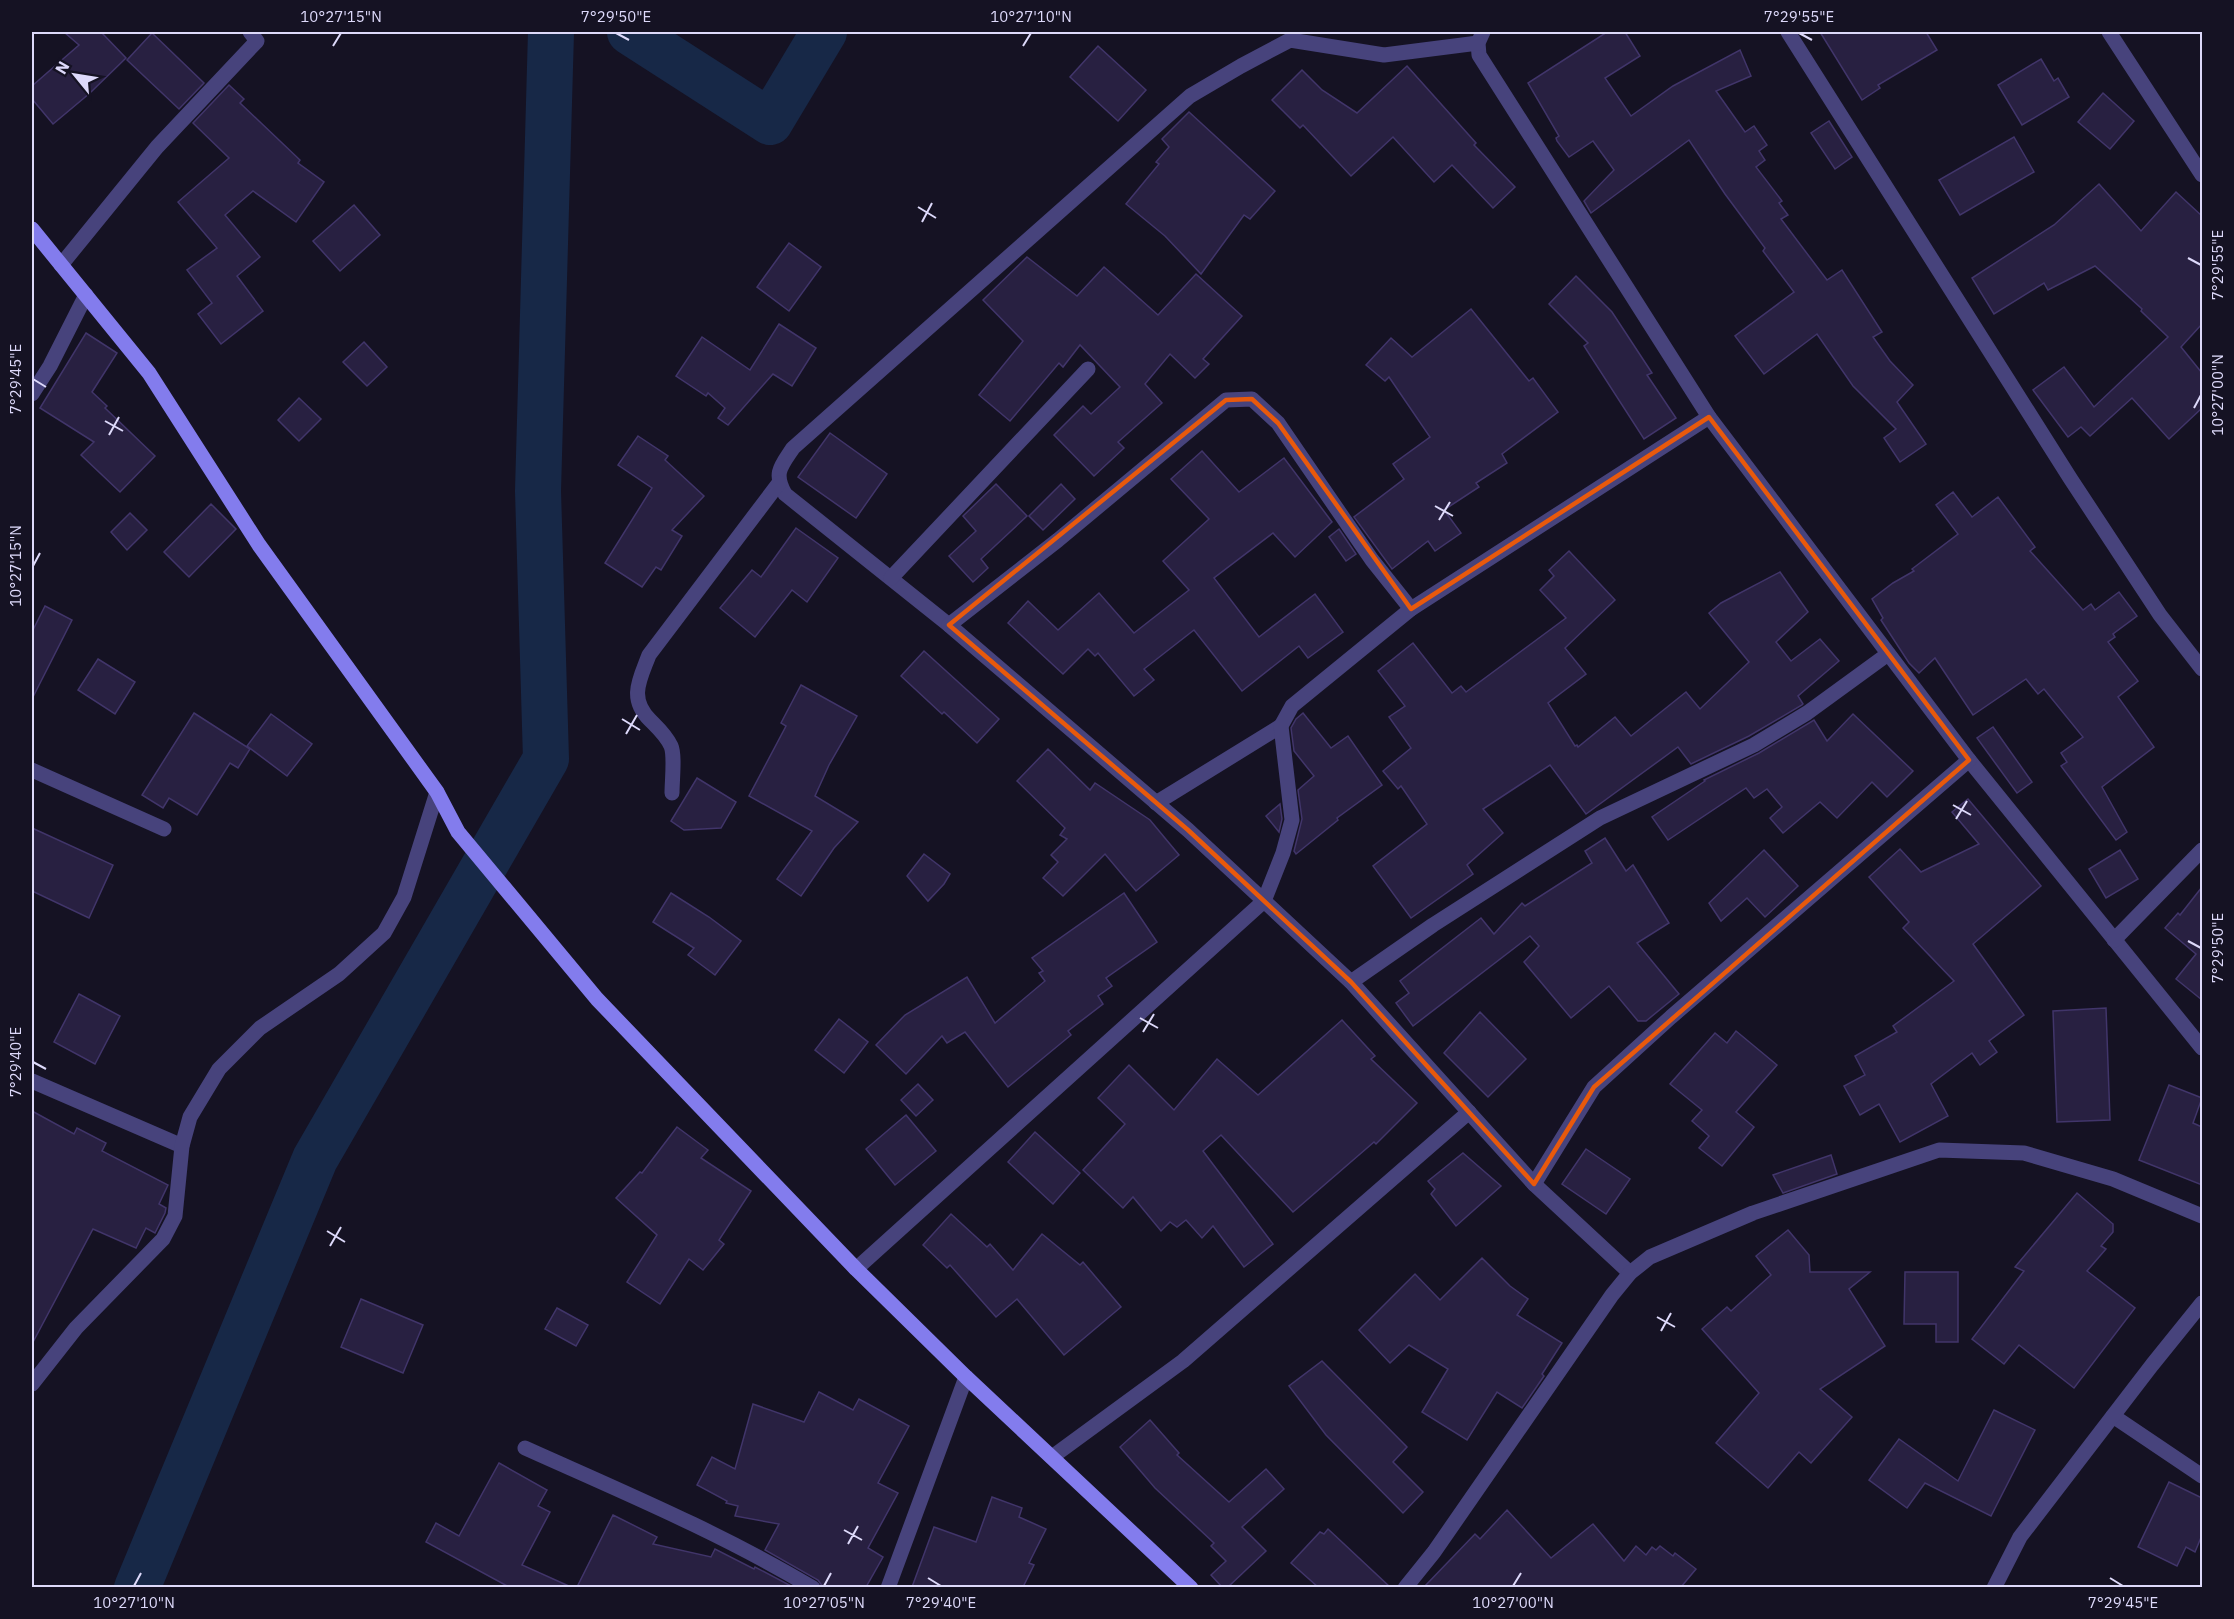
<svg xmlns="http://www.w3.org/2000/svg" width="2234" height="1619" font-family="'IBM Plex Sans',sans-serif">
<rect width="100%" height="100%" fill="#151223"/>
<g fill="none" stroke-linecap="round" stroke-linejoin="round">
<!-- river -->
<g stroke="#172847" stroke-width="46">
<polyline points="630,32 770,122 824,32"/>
<polyline points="137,1588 315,1159 546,759 538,491 551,32"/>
</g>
</g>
<!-- building -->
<g fill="#282041" stroke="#41356a" stroke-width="1.5">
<polygon points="64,32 101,32 126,58 90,93 53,124 32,99 32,86 79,45"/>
<polygon points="1607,32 1625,32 1640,56 1605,78 1631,116 1673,86 1740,50 1751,76 1716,91 1745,132 1754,126 1767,145 1759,151 1765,160 1756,167 1782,201 1779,203 1788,215 1781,219 1827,280 1842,270 1882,332 1873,337 1890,361 1913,385 1897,402 1926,444 1900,462 1884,438 1896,429 1853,386 1817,334 1764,374 1735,336 1794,292 1763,251 1765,248 1725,194 1689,140 1591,213 1584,201 1614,170 1593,141 1569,157 1557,141 1556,138 1559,136 1528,83"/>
<polygon points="1820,32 1926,32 1937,50 1878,85 1880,88 1862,100"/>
<polygon points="152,33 204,83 179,109 127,60"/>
<polygon points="1098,46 1146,90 1118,121 1070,77"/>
<polygon points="2041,59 2054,81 2058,78 2069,97 2022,125 1998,85"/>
<polygon points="1407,66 1476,143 1474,145 1515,187 1493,208 1452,165 1434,182 1393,137 1351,176 1303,125 1300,128 1272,100 1302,70 1322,90 1357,113"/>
<polygon points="229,85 244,99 240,103 300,160 298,163 324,182 296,222 253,191 225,215 260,257 237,276 263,311 221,344 198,314 212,303 187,270 217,248 178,202 229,158 193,123"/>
<polygon points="2103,93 2134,121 2110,149 2078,122"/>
<polygon points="1189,112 1275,191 1250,219 1244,215 1201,274 1165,236 1126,204 1159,164 1156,162 1169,147 1162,139"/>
<polygon points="1829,121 1852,157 1835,169 1811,133"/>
<polygon points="2014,137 2034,172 1960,215 1939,180"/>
<polygon points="2099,184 2141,231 2176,192 2202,216 2202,324 2181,347 2202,373 2202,408 2169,439 2132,398 2090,436 2081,427 2068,437 2033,390 2064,367 2094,407 2168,337 2141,311 2142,309 2095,266 2048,290 2044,283 1994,314 1972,278 2054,225"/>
<polygon points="354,205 380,235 340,271 313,241"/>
<polygon points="789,243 821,267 789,311 757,287"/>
<polygon points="1027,257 1077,296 1104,267 1158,315 1196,274 1242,316 1203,359 1209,364 1195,378 1170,354 1145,384 1162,403 1118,442 1124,448 1094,476 1054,435 1083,406 1091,414 1120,387 1080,345 1063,367 1059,363 1010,421 979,395 1023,341 983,300"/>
<polygon points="1576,276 1612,312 1652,373 1647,375 1676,418 1644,439 1584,346 1588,343 1549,304"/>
<polygon points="1471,309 1529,381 1533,378 1558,412 1502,454 1507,463 1476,483 1479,487 1444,510 1461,533 1435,551 1428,541 1392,569 1354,517 1404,479 1393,464 1430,437 1389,377 1385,381 1366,365 1391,338 1412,357"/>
<polygon points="779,324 816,348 792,386 773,374 728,425 718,418 725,408 708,393 706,396 676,376 702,337 750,370"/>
<polygon points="86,333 117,353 92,392 107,406 105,408 155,456 120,492 81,455 94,442 40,408"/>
<polygon points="364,342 387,367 367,386 343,362"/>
<polygon points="299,398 321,419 299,441 278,420"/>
<polygon points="830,433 887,474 856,518 798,477"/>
<polygon points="638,436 668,456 665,460 704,496 672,530 682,536 661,570 656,567 642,587 605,563 652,488 618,465"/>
<polygon points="1202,451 1239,492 1284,458 1332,522 1295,557 1273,533 1214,578 1259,637 1315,594 1343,632 1308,658 1299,646 1242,691 1194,630 1144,669 1154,680 1134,696 1098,653 1095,656 1088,649 1063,674 1008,623 1028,601 1058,630 1099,593 1134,633 1189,590 1163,561 1209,519 1171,479"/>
<polygon points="996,484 1027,516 981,559 988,568 973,582 949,556 976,531 963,516"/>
<polygon points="1061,484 1075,499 1043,530 1029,516"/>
<polygon points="1953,492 1972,517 1998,497 2035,547 2030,551 2083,610 2091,604 2095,610 2119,592 2137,616 2113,634 2115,637 2108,642 2138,681 2118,697 2154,747 2102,787 2127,832 2116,840 2061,766 2067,762 2061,753 2083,737 2044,689 2038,694 2026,679 1973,715 1935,658 1919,673 1909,663 1881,620 1883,618 1872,599 1893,583 1914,571 1912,569 1958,534 1936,505"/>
<polygon points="211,504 236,529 189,577 164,552"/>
<polygon points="130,513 147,530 127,550 111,532"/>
<polygon points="796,528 838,558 807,602 792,590 755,637 720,608 752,570 761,577"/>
<polygon points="1339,529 1356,554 1346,561 1329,537"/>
<polygon points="1569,551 1615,600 1565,648 1586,674 1548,703 1575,746 1577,745 1578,747 1615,717 1631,736 1686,692 1700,709 1749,662 1709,613 1721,603 1780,572 1808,612 1776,642 1791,661 1820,639 1839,661 1798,696 1803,704 1802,705 1749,736 1691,764 1678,747 1586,814 1550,765 1483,809 1503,833 1467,865 1473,874 1411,918 1373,866 1427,824 1401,786 1398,789 1383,771 1411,748 1389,717 1405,706 1378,671 1413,643 1452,693 1461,686 1466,692 1566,618 1540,590 1554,576 1549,570"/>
<polygon points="45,606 72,620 32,699 32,632"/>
<polygon points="924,651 999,719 977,743 944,712 942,714 901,676"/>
<polygon points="98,659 135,682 115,714 78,690"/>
<polygon points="801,685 857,716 829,765 815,796 858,822 834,848 801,896 777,879 812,831 749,796 786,726 781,723"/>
<polygon points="194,713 250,749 238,768 230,763 197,815 169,798 163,808 142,795"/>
<polygon points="1303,713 1331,748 1348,736 1382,785 1337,818 1338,820 1296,854 1294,851 1302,819 1298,790 1314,776 1294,751 1291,728 1296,719"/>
<polygon points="271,714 312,744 287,776 247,746"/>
<polygon points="1853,714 1913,771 1887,797 1872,782 1837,818 1820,802 1783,833 1770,818 1782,807 1767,789 1754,798 1746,788 1668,840 1652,817 1705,781 1704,780 1759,753 1814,720 1827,741"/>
<polygon points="1993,727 2032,782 2017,793 1977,738"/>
<polygon points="1048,749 1090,790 1095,783 1150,820 1179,855 1136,891 1105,854 1063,896 1043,878 1058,862 1051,855 1067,839 1060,835 1065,828 1017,781"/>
<polygon points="697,778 736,802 721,828 684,830 671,821"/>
<polygon points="1968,799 2041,886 1973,944 2024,1015 1989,1041 1997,1052 1980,1065 1972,1053 1931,1084 1948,1116 1900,1142 1879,1104 1860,1115 1844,1086 1865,1075 1855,1056 1897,1032 1893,1026 1954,981 1903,928 1909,922 1869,877 1900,849 1921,872 1979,844 1952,812"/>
<polygon points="1280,804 1282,819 1279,832 1266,816"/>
<polygon points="32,828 113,865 89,918 32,891"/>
<polygon points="1605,838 1626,871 1633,865 1669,923 1637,943 1679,994 1646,1021 1638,1021 1609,986 1571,1018 1524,962 1539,946 1530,936 1413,1026 1396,1003 1409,993 1400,981 1481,918 1494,934 1522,903 1525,906 1592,863 1585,851"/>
<polygon points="1764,850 1798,886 1765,917 1747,898 1721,921 1709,903"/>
<polygon points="2120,850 2138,879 2106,898 2089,869"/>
<polygon points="924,854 950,874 944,884 928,901 907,876"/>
<polygon points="2202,887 2202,1000 2176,979 2196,954 2165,928 2178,913 2180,915"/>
<polygon points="671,893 709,917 741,941 715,975 688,955 694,948 653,922"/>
<polygon points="1124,893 1157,942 1106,978 1112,986 1098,996 1103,1004 1068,1031 1071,1035 1008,1087 965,1032 947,1043 942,1036 906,1074 876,1045 905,1015 967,977 995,1023 1045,981 1039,973 1043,971 1032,958"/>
<polygon points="79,994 120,1016 95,1064 54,1042"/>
<polygon points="2106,1008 2110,1120 2057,1122 2053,1011"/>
<polygon points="1480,1012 1526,1059 1488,1097 1444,1053"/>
<polygon points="839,1019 868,1042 844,1073 815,1050"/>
<polygon points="1342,1020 1375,1056 1371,1059 1417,1103 1376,1144 1374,1142 1293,1212 1221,1135 1203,1151 1273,1244 1244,1267 1213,1226 1202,1238 1186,1220 1177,1227 1170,1222 1161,1231 1133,1197 1123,1208 1083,1170 1125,1124 1098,1098 1129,1065 1174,1110 1217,1059 1258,1095"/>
<polygon points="1736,1031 1777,1065 1736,1112 1754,1127 1722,1166 1699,1148 1709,1136 1692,1121 1702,1110 1670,1084 1715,1033 1727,1043"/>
<polygon points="918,1084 933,1100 916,1116 901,1100"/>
<polygon points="2169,1085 2202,1098 2193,1123 2202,1127 2202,1185 2139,1160"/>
<polygon points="32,1111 74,1134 77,1128 106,1143 102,1151 168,1185 159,1204 166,1208 165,1213 155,1233 146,1228 136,1248 93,1229 32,1344"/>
<polygon points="906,1115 936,1151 895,1185 866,1149"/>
<polygon points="677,1127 708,1150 701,1158 751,1191 719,1240 724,1244 703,1270 689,1259 660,1304 627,1282 657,1235 616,1198 640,1172 642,1173"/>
<polygon points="1035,1132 1080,1173 1053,1204 1008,1162"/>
<polygon points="1586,1149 1630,1179 1606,1214 1562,1184"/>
<polygon points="1463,1153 1501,1186 1456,1226 1431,1194 1435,1189 1428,1181"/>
<polygon points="1831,1155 1837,1174 1783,1193 1773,1175"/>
<polygon points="2077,1193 2113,1224 2113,1232 2101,1246 2106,1249 2087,1271 2135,1308 2074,1388 2019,1345 2004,1364 1972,1339 2024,1271 2015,1267"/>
<polygon points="951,1214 987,1247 990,1244 1013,1270 1042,1234 1080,1265 1083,1262 1121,1307 1064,1355 1017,1299 996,1317 950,1265 947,1268 923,1245"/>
<polygon points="1788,1230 1809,1255 1810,1272 1870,1272 1849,1289 1885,1346 1820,1389 1852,1417 1811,1463 1799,1452 1768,1488 1716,1443 1759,1393 1702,1329 1727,1307 1731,1311 1771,1275 1756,1256"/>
<polygon points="1482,1258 1510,1286 1528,1299 1517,1315 1562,1343 1542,1374 1544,1376 1522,1408 1497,1392 1467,1440 1422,1412 1448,1369 1409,1345 1390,1363 1359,1330 1415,1274 1440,1300"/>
<polygon points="1905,1272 1958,1272 1958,1342 1936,1342 1936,1324 1904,1324"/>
<polygon points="361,1299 423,1325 403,1373 341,1347"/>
<polygon points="557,1308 588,1325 576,1346 545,1329"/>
<polygon points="1322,1361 1407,1447 1393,1462 1423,1492 1403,1513 1326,1435 1289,1386"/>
<polygon points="819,1392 853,1410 859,1399 909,1426 878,1483 898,1493 868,1548 883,1557 866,1587 823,1587 818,1580 765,1550 779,1524 735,1516 738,1506 726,1503 727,1501 697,1485 712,1457 735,1469 753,1404 804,1422"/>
<polygon points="1994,1410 2035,1430 1991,1516 1925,1483 1907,1508 1869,1480 1899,1439 1958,1481"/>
<polygon points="1150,1420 1179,1453 1177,1455 1229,1502 1266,1469 1284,1489 1242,1527 1266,1551 1228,1587 1222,1587 1211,1575 1226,1561 1211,1546 1214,1543 1155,1488 1120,1447"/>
<polygon points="499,1463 547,1490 538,1506 550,1512 522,1565 571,1587 509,1587 426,1542 436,1523 459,1536"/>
<polygon points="2169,1482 2202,1498 2202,1535 2195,1552 2186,1547 2177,1566 2138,1547"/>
<polygon points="992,1497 1022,1508 1019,1517 1046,1529 1029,1563 1034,1565 1023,1587 912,1587 934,1527 976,1542"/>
<polygon points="1507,1510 1551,1558 1593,1524 1624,1561 1636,1546 1646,1555 1652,1547 1656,1550 1660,1546 1673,1556 1675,1553 1696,1569 1681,1587 1424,1587 1475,1534 1480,1539"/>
<polygon points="613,1515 657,1537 653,1544 711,1557 715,1549 754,1569 755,1567 793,1587 577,1587"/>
<polygon points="1328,1529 1390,1587 1318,1587 1291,1563 1320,1532 1324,1534"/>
</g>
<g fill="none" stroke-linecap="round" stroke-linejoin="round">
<!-- street -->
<g stroke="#47437c" stroke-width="15">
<polyline points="1483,32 1478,43 1479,55 1709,417 1969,760 2202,1048"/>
<polyline points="1788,32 2070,478 2160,615 2202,669"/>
<polyline points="2109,32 2202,175"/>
<path d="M1478 43 1384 55 1290 40 1241 66 1190 96 793 448C781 466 773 473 785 494L949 625 1188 830 1351 982 1534 1184 1630 1273"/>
<polyline points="61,265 157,147 257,41 250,32"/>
<polyline points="32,394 50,366 86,295"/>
<polyline points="891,578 1088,369"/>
<polyline points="949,625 1058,540 1226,400 1252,399 1278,423 1372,560 1411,609"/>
<polyline points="32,770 164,829"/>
<path d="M672 793C672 781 675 755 671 746 666 735 658 728 650 720 628 698 640 679 649 655L779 483"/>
<polyline points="1156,803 1281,726"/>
<polyline points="2114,940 2202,850"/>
<polyline points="1351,982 1433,925 1600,818 1754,745 1807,713 1888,654"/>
<polyline points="32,1081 182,1146"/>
<polyline points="1534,1184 1594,1087 1671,1017 1969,760"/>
<polyline points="856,1269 1264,901 1283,853 1292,820 1281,726 1292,706 1411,609 1709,417"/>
<polyline points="32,1384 76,1328 163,1239 175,1216 182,1146 190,1117 219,1069 260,1028 339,974 384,933 404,897 437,792"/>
<polyline points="2113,1416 2202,1476"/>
<path d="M525 1448C623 1492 721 1533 813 1588"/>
<polyline points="1052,1457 1183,1361 1469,1112"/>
<polyline points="888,1588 966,1377"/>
<polyline points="1405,1588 1434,1552 1612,1295 1630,1273 1650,1257 1753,1213 1939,1150 2024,1153 2113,1179 2202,1216"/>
<polyline points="1994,1588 2020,1537 2152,1365 2202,1303"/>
</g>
<!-- secondary -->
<polyline stroke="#837ced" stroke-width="15" points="32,229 149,373 259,545 437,792 458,832 597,999 856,1269 966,1377 1191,1588"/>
</g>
<!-- marked area -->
<path fill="none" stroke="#e8590c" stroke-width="4.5" stroke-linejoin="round" d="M1252 399 1278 423 1411 609 1709 417 1969 760 1594 1087 1534 1184 1351 982 1188 830 949 625 1226 400Z"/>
<!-- ticks -->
<path fill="none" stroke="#ddd9fa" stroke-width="2" d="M616 33 629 40M1799 33 1812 40M333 46 341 33M1023 46 1031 33M918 207 936 218M922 222 932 203M2188 258 2201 265M33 379 46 387M2194 408 2201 395M105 421 123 431M109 435 119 417M1435 506 1453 516M1439 520 1450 502M33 566 40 553M622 719 640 730M626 734 637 715M1953 805 1971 815M1956 819 1967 801M2188 941 2201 948M1140 1018 1158 1028M1143 1032 1154 1014M33 1062 46 1069M327 1231 345 1242M330 1246 341 1227M1657 1317 1675 1327M1661 1331 1671 1313M844 1530 862 1540M848 1544 858 1526M928 1578 941 1586M2110 1578 2123 1586M134 1586 141 1573M824 1586 831 1573M1513 1586 1521 1573"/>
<!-- border -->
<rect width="2234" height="1619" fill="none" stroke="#151223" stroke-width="66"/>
<!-- north arrow -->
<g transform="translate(75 75) rotate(300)" stroke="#151223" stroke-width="4.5" paint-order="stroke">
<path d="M0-4.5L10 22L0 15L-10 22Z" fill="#ddd9fa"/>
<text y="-9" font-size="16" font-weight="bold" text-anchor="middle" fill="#ddd9fa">N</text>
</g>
<rect x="33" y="33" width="2168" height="1553" fill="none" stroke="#ddd9fa" stroke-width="2"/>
<g font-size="15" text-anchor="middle" fill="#ddd9fa">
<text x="341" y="22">10°27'15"N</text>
<text x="616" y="22">7°29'50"E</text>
<text x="1031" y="22">10°27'10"N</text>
<text x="1799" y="22">7°29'55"E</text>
<text transform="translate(2218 265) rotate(-90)" y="5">7°29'55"E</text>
<text transform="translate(16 379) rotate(-90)" y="5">7°29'45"E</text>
<text transform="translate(2218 395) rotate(-90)" y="5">10°27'00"N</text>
<text transform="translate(16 566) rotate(-90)" y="5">10°27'15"N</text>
<text transform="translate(2218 948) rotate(-90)" y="5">7°29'50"E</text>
<text transform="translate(16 1062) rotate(-90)" y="5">7°29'40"E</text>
<text x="134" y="1608">10°27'10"N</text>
<text x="824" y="1608">10°27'05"N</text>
<text x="941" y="1608">7°29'40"E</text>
<text x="1513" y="1608">10°27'00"N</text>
<text x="2123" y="1608">7°29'45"E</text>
</g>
</svg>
